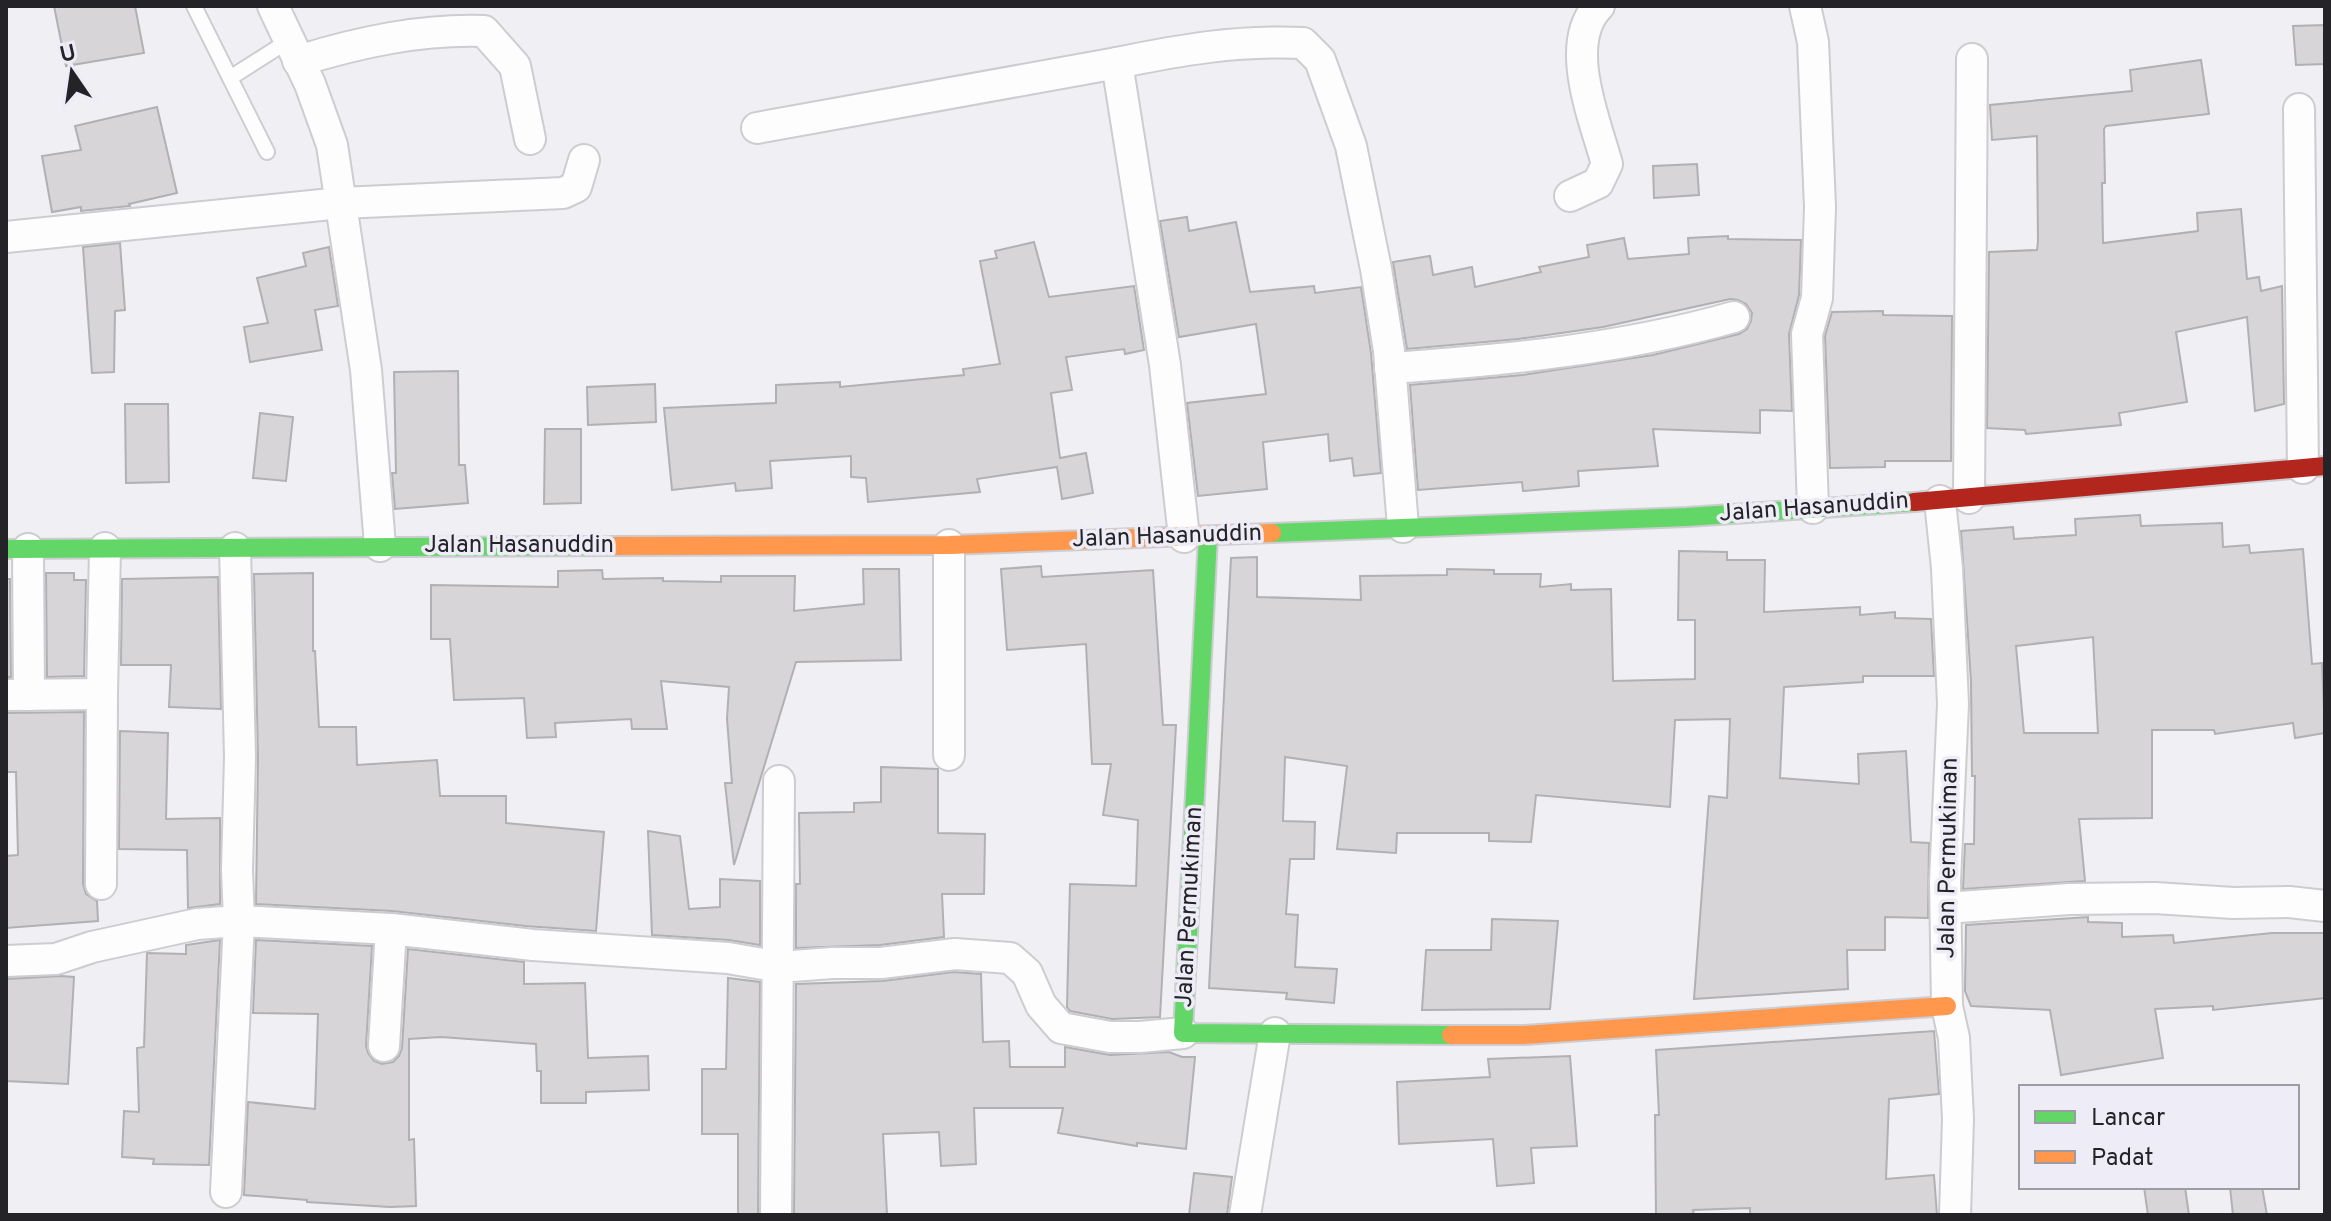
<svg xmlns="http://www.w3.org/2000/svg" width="2331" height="1221" font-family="Overpass,sans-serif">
<rect width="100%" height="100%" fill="#efeff4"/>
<!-- building -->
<g fill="#d7d5d7" stroke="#b1b0b3" stroke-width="2" fill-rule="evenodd">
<polygon points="54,6 135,6 144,53 66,66"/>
<polygon points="2325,25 2325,64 2296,65 2293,26"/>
<polygon points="2201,60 2209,114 2106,126 2104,129 2105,183 2102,183 2103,243 2198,231 2197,213 2241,209 2247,279 2259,277 2261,291 2282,286 2284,404 2255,411 2247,317 2176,332 2187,402 2119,413 2121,425 2026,434 2025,430 1987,428 1989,252 2037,250 2038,241 2037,136 1992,140 1990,105 2132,91 2130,70"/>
<polygon points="157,107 177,193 129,204 130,206 81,211 81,207 52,212 42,156 81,150 75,126"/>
<polygon points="1697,164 1699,195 1654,198 1653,166"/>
<polygon points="1187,217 1189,231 1236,222 1250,292 1314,286 1315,293 1361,287 1371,353 1381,473 1354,476 1352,458 1330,461 1328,434 1263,442 1267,489 1198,496 1187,403 1266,394 1256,324 1179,337 1160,221"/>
<polygon points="1728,236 1728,239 1801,240 1799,295 1789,334 1792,411 1760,410 1760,433 1653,429 1658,466 1578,471 1579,486 1523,491 1522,482 1418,490 1410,385 1523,375 1653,355 1739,334 1747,329 1751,321 1752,313 1746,304 1738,300 1730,299 1603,327 1518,339 1407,349 1393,262 1430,256 1433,275 1472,267 1475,287 1541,272 1539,267 1589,257 1587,245 1624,238 1628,259 1689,254 1688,238"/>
<polygon points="1034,242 1049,297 1134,286 1144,350 1125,354 1124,349 1066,357 1072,390 1051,393 1060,458 1086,453 1093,493 1062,499 1057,467 977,479 980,492 868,502 866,478 851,477 851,456 770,461 772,488 736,491 735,483 672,490 664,408 776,403 776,385 840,382 840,387 964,375 963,369 1000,364 980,261 997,258 995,251"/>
<polygon points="120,243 125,310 115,311 114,372 92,373 83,247"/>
<polygon points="329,247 338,306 315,310 322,350 250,362 244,327 268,323 257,278 306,266 303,253"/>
<polygon points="1883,311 1883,315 1952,316 1951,461 1885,461 1885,467 1830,468 1825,336 1832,312"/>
<polygon points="458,371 459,465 465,465 468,503 395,509 392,473 396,473 394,372"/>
<polygon points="655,384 656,422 588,425 587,387"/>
<polygon points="125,404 168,404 169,482 126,483"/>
<polygon points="260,413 293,417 286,481 253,478"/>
<polygon points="545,429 581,429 581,503 544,504"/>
<path d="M2140 515 2141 526 2222 523 2223 547 2249 545 2250 553 2303 549 2312 664 2322 663 2325 733 2295 738 2293 723 2215 734 2214 730H2152V818L2079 819 2085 881 1963 889 1965 844H1974L1975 776H1972L1971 681 1961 531 2013 527 2014 539 2076 535 2075 519ZM2093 637 2098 733H2024L2016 646Z"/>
<polygon points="1679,551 1727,552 1727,560 1765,560 1764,612 1860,607 1860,615 1895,612 1895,618 1931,619 1934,676 1863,676 1863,682 1784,687 1780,778 1859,784 1858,754 1906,751 1911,842 1929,843 1928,918 1885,917 1885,950 1847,950 1848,989 1694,999 1709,796 1727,798 1730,719 1675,720 1670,807 1536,795 1531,842 1489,841 1489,833 1397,833 1396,853 1337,849 1347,766 1285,757 1283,821 1315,822 1314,859 1290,859 1286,914 1298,915 1295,967 1337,969 1334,1003 1286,999 1287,993 1209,988 1231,558 1257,557 1257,597 1361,600 1360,576 1447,575 1447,569 1494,570 1494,574 1541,574 1540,587 1571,584 1571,590 1611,589 1613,681 1695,679 1695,620 1678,620"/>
<polygon points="1041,566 1042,577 1153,570 1163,725 1176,725 1160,1017 1112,1019 1070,1011 1067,1007 1070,884 1136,886 1138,820 1103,815 1111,764 1092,764 1086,644 1007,650 1001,569"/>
<polygon points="863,569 899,569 901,660 796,662 734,865 725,783 732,783 727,719 729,687 661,681 667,729 632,729 631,719 555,723 556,737 527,738 524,698 454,700 450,639 431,639 431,585 558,587 558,571 602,570 603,579 663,578 663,581 721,582 721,576 795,576 794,611 864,604"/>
<polygon points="46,573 74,573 74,580 86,580 84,676 47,677"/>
<polygon points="313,573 313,651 315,651 319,727 356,727 357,765 437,760 440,796 506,796 506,823 604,832 596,931 525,926 392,911 256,904 258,757 254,574"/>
<polygon points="218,577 221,709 169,707 171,665 121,665 122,579"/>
<polygon points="6,579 10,579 11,677 6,677"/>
<polygon points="84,712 83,884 86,894 97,901 98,921 6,928 6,856 18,855 16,772 6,772 6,713"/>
<polygon points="120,731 168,733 166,819 220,818 220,904 188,908 187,850 119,849"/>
<polygon points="881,767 938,769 938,833 985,834 984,894 942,894 944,937 880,945 796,948 796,884 800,884 799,813 854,812 854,803 881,802"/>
<polygon points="648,831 680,836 689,909 720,907 720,879 760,881 760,945 729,940 652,935"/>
<polygon points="2088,917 2088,922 2122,923 2122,937 2173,935 2174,943 2272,933 2325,933 2325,998 2213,1010 2213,1006 2155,1009 2163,1058 2061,1075 2050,1010 1971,1006 1965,991 1966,925"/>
<polygon points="1492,919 1558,921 1550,1009 1422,1010 1426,950 1491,950"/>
<polygon points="220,940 209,1165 153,1164 154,1159 122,1157 124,1111 139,1112 137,1048 144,1047 147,953 186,954 186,945"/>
<polygon points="256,940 372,946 366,1046 368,1053 374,1061 382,1064 393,1062 399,1056 402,1048 408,949 524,962 524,984 585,983 588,1058 648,1056 649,1090 586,1092 586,1103 541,1103 541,1071 537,1071 536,1044 441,1037 409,1039 409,1140 414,1139 416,1206 390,1207 307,1202 307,1200 244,1195 248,1102 315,1109 318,1014 253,1013"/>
<polygon points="953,972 981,974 983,1042 1009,1041 1010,1067 1065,1067 1065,1047 1110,1055 1169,1052 1182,1057 1195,1057 1186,1149 1137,1143 1137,1146 1058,1133 1063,1108 974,1108 976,1164 941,1166 939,1132 883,1134 887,1215 794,1215 796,984 883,981"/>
<polygon points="61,976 74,977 68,1084 6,1081 6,979"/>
<polygon points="728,978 760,982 758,1215 738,1215 738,1134 702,1134 702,1069 726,1069"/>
<polygon points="1934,1031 1939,1094 1889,1099 1886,1179 1934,1175 1937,1215 1750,1215 1750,1208 1693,1210 1694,1215 1656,1215 1655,1115 1659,1115 1656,1050"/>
<polygon points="1570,1056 1577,1146 1531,1148 1534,1183 1497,1186 1493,1139 1399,1144 1397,1082 1490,1077 1488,1059"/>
<polygon points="1194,1173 1232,1177 1227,1215 1189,1215"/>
<polygon points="2144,1187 2185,1187 2189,1215 2148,1215"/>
<polygon points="2230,1187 2262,1187 2267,1215 2233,1215"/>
</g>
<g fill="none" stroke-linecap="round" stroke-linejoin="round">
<!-- lane casing -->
<g stroke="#cdccd0" stroke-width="18">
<g id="lane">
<polyline points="194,6 230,78"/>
<polyline points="267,152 230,78 288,41"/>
</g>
</g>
<!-- street casing -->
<g stroke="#cdccd0" stroke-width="34">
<g id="street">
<polyline points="273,6 310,84 332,145 366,370 380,546"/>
<polyline points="1805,6 1813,42 1820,207 1817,298 1807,334 1813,508"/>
<path d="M298 61C360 42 420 29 484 31L515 66 530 139"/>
<path d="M1117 63C1180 50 1237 40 1303 43L1320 60 1351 146 1376 269 1389 351 1403 527"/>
<polyline points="2299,109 2303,468"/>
<polyline points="757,128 1117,63 1165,365 1184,537"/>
<path d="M1570 196 1598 183 1607 164C1595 120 1562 43 1599 6"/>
<polyline points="6,237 341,203 563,193 576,187 584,160"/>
<path d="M1390 368C1507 360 1621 349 1734 317"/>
<polyline points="1969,498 1972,59"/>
<polyline points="1940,501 1947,568 1953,704 1945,881 1947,1006 1954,1038 1958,1119 1955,1215"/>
<polyline points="949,545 949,755"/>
<polyline points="235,548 240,757 237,870 239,921 391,929"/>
<polyline points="28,549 29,695"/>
<polyline points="6,695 102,694 105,548"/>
<polyline points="101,884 102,694"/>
<polyline points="1946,908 2069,899 2155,898 2233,903 2289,902 2325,906"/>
<polyline points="6,961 56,959 92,947 197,924 239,921 226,1192"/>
<polyline points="384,1046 391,929 533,945 728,958 779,967 832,963 881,963 955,954 1010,958 1027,973 1041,1005 1061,1028 1110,1037 1140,1037 1183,1033"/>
<polyline points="776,1215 779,781"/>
<polyline points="1245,1215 1275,1033"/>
</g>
</g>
<!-- fast casing -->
<g stroke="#cdccd0" stroke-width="22">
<g id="fast">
<polyline points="1272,533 1687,517 1914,502"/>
<polyline points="1208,536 1183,1033 1451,1035"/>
<polyline points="6,549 607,546"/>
</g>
</g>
<!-- slow casing -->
<g stroke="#cdccd0" stroke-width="22">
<g id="slow">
<polyline points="607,546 949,545 1272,533"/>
<polyline points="1451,1035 1524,1035 1947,1006"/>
</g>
</g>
<!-- jam casing -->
<g stroke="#cdccd0" stroke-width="22">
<polyline id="jam" points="1914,502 2325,466"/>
</g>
<!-- lane -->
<use href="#lane" stroke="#fdfdfd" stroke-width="14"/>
<!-- street -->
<use href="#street" stroke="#fdfdfd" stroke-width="30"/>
<!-- fast -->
<use href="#fast" stroke="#63d668" stroke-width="18"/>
<!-- slow -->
<use href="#slow" stroke="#ff974d" stroke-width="18"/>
<!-- jam -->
<use href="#jam" stroke="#b3261e" stroke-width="18"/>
</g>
<g text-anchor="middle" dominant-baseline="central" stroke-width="7" stroke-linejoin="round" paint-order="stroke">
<!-- street labels -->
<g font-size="24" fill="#242428" stroke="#eeecf7">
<text transform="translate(1814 508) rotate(-4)">Jalan Hasanuddin</text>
<text transform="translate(1167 537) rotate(-2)">Jalan Hasanuddin</text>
<text x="519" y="546">Jalan Hasanuddin</text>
<text transform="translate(1949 858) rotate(-89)">Jalan Permukiman</text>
<text transform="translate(1190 907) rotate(-87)">Jalan Permukiman</text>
</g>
</g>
<!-- border -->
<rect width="2331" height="1221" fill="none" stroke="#242428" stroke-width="16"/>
<!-- legend -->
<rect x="2019" y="1085" width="280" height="104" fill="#eeecf7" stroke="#9d9ca4" stroke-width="2"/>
<rect x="2035" y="1111" width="40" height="12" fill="#63d668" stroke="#9d9ca4" stroke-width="2"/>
<text x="2091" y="1125" font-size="24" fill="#242428">Lancar</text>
<rect x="2035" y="1151" width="40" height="12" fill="#ff974d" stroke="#9d9ca4" stroke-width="2"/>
<text x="2091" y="1165" font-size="24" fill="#242428">Padat</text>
<!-- north arrow -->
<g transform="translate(72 72) rotate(347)" stroke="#eeecf7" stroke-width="6" paint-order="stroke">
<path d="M0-6L14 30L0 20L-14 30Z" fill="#242428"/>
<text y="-12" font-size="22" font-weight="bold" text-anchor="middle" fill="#242428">U</text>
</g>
</svg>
